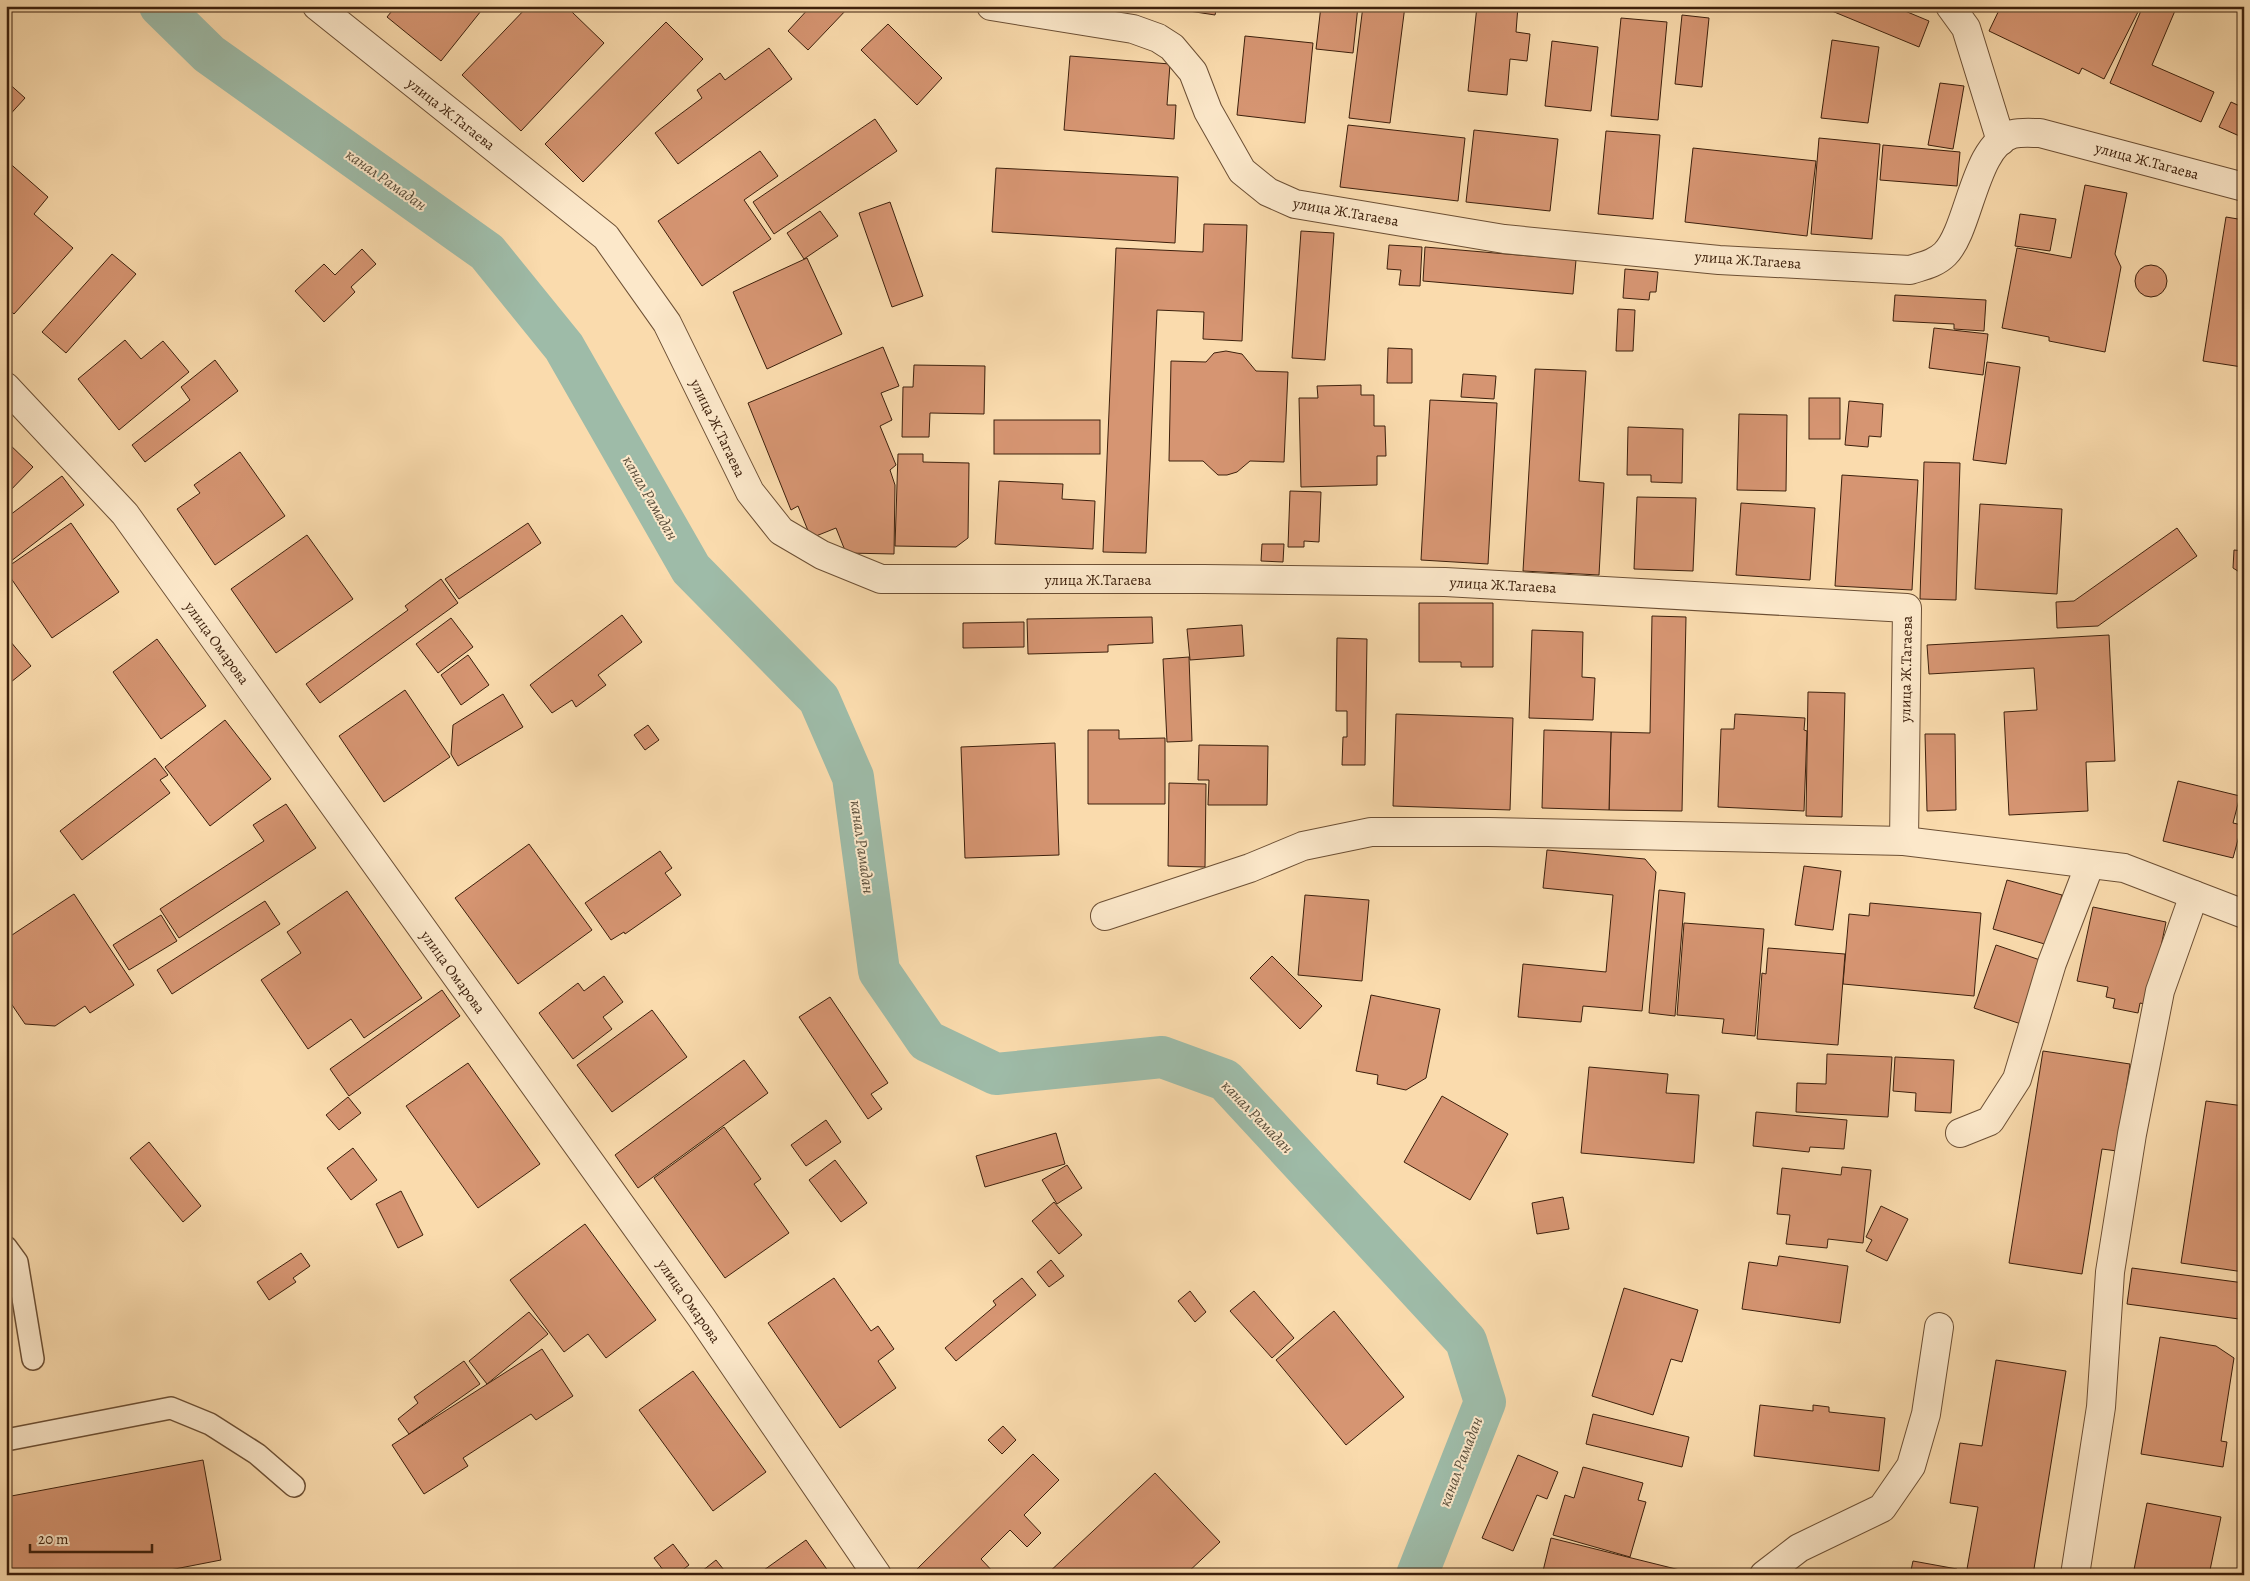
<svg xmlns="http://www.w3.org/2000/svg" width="2250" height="1581" font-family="Alegreya,serif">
<rect width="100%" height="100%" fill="#fadbad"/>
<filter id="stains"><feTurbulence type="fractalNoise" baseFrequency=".004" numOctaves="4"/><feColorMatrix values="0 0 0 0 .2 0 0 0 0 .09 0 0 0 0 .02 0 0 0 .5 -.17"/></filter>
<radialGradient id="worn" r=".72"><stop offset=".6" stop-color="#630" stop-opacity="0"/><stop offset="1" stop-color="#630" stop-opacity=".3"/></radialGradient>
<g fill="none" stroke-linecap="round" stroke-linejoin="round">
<!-- canal -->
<polyline stroke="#9ebba8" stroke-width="42" points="160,6 209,54 487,252 564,347 691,569 819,699 853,777 879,971 927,1041 996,1074 1162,1057 1225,1080 1466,1341 1485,1402 1417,1575"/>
</g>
<!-- building -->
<g fill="#d69572" stroke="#3d200c">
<polygon points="396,6 485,6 441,61 387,17"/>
<polygon points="528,6 578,6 572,12 604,43 521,131 462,75"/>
<polygon points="811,6 849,7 808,50 788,31"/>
<polygon points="1190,6 1217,6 1215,15 1189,11"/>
<polygon points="1321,6 1358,6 1353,53 1316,49"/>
<polygon points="1363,6 1405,6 1390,123 1349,118"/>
<polygon points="1477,6 1518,6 1516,32 1530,34 1527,61 1510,59 1507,95 1468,91"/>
<polygon points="1829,6 1893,6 1929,21 1919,47 1827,9"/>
<polygon points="2001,6 2141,6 2104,79 2082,68 2079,74 1989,31"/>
<polygon points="2143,6 2177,6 2152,65 2214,92 2201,122 2110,83"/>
<polygon points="1682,15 1709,18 1702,87 1675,84"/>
<polygon points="1621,18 1667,22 1658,120 1611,116"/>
<polygon points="666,22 703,59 583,182 545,144"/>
<polygon points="888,24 942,78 917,105 861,50"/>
<polygon points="1245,36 1313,43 1305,123 1237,115"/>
<polygon points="1832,40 1879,47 1868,123 1821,118"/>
<polygon points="1552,41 1598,47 1591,111 1545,106"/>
<polygon points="769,48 792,79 678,164 655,133 702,98 697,90 720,73 725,80"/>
<polygon points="1070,56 1170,64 1167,105 1176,105 1174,139 1064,130"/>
<polygon points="6,81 25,98 6,119"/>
<polygon points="1940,83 1964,86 1953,149 1928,145"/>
<polygon points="2231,102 2244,108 2244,138 2219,127"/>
<polygon points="875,119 897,151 774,234 753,202"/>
<polygon points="1348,125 1465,138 1458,201 1340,187"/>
<polygon points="1474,130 1558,139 1550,211 1466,202"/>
<polygon points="1606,131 1660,135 1653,219 1598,214"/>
<polygon points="1819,138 1880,144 1872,239 1811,234"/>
<polygon points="1883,145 1960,152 1957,186 1880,180"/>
<polygon points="1693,148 1816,161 1807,236 1685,222"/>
<polygon points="760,151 778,176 744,200 771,239 702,286 658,221"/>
<polygon points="6,160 48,197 34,214 73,248 14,314 6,307"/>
<polygon points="996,168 1178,177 1175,243 992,232"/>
<polygon points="2085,185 2127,193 2115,254 2121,267 2105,352 2049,341 2049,337 2002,328 2017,248 2071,258"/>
<polygon points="890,202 923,296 892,307 859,213"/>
<polygon points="820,211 838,236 804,259 787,233"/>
<polygon points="2020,214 2056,219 2050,251 2015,246"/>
<polygon points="2226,217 2244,220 2244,353 2242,367 2203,361"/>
<polygon points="1204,224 1247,225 1242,341 1203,339 1204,312 1157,310 1146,553 1103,552 1116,248 1203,252"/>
<polygon points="1301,231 1334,233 1325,360 1292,358"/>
<polygon points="1389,245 1422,247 1420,286 1399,285 1401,270 1387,269"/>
<polygon points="1425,247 1576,260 1573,294 1423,281"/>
<polygon points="362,249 376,264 351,287 355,292 324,322 295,291 324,264 335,275"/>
<polygon points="112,254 136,274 66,353 42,332"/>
<polygon points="807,258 842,334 767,369 733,292"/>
<circle cx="2151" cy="281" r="16"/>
<polygon points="1625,269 1658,272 1656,292 1650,292 1649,300 1623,298"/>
<polygon points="1895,295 1986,300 1984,331 1954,329 1954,324 1893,321"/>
<polygon points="1618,309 1635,310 1633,351 1616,351"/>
<polygon points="1934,328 1988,334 1983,375 1929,368"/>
<polygon points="125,340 141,359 163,341 189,372 119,430 78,379"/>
<polygon points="883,347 899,386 881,393 892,420 880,426 896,465 890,470 895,485 894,554 846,553 836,528 811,538 798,506 791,510 748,403"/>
<polygon points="1388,348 1412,349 1412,383 1387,383"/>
<polygon points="1226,351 1242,354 1256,371 1288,372 1284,462 1250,461 1237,472 1227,475 1218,475 1203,461 1169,461 1171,361 1206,362 1214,353"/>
<polygon points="215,360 238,391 145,462 132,445 190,400 181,387"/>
<polygon points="1987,362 2020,367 2006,464 1973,460"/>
<polygon points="914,365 985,366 984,414 930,413 929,437 902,437 903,387 913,387"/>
<polygon points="1535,369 1586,371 1579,481 1604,483 1599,575 1523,571"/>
<polygon points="1463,374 1496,376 1494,399 1461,397"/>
<polygon points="1361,385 1361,395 1374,395 1374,426 1385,426 1386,456 1377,456 1377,485 1301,487 1299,398 1318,398 1317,386"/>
<rect x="1809" y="398" width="31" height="41"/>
<polygon points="1430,400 1497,403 1488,564 1421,560"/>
<polygon points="1849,401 1883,404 1881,437 1869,436 1868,447 1845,445"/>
<polygon points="1739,414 1787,415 1786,491 1737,490"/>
<rect x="994" y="420" width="106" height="34"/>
<polygon points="1628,427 1683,429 1682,483 1651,482 1651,475 1627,475"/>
<polygon points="6,441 33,467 6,495"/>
<polygon points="240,452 285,516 215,565 177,509 200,493 194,485"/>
<polygon points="898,454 923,454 923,462 969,463 968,538 956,547 895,546"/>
<polygon points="1924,462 1960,463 1956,600 1920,599"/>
<polygon points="1842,475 1918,480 1912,590 1835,586"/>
<polygon points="62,476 84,505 6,565 6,518"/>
<polygon points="999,481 1063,484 1062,499 1095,501 1093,549 995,544"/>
<polygon points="1290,491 1321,492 1319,542 1304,541 1304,547 1288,547"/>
<polygon points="1637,497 1696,498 1693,571 1634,569"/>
<polygon points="1741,503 1815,508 1810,580 1736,575"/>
<polygon points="1980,504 2062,509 2057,594 1975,589"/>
<polygon points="71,523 119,592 52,638 6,571 6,568"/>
<polygon points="528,523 541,543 459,599 445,579"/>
<polygon points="2177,528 2197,556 2098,626 2057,628 2056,602 2074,601"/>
<polygon points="307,535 353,599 276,653 231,589"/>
<polygon points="1262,544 1284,544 1283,562 1261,561"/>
<polygon points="2234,550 2244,551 2244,575 2233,568"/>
<polygon points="441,579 458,603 320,703 306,684 408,610 405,606"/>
<polygon points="1419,603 1493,603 1493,667 1461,667 1461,662 1419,662"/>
<polygon points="622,615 642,642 598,675 606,685 576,707 572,700 552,713 530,685"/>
<polygon points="1652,616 1686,617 1682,811 1609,810 1611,732 1650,733"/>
<polygon points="1152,617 1153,643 1108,645 1108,652 1028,654 1027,619"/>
<polygon points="451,618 473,647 438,673 416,644"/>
<polygon points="1024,622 1024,647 963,648 963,623"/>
<polygon points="1242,625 1244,656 1190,660 1187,629"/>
<polygon points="1532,630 1583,632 1582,677 1595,678 1593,720 1529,718"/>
<polygon points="2109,635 2115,761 2086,762 2088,811 2009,815 2004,712 2037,710 2034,668 1929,674 1927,645"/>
<polygon points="1337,638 1367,639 1365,765 1342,765 1343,737 1347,737 1347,711 1336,711"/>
<polygon points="157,639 206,706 161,739 113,672"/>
<polygon points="10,641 31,666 6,686 6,645"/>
<polygon points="468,655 489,685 461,705 441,675"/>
<polygon points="1189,657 1192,741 1167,742 1163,659"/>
<polygon points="405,690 450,757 384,802 339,736"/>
<polygon points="1808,692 1845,693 1842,817 1806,816"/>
<polygon points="503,694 523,727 458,766 451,754 453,725"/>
<polygon points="1396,714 1513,718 1510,810 1393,806"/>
<polygon points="1735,714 1805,718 1804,730 1807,731 1804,811 1718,807 1721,729 1734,729"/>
<polygon points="225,720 271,779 210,826 165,767"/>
<polygon points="648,725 659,740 645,750 634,735"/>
<polygon points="1088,730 1119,730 1119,739 1165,738 1165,804 1088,804"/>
<polygon points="1544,730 1611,732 1609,810 1542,808"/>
<polygon points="1925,734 1955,734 1956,810 1927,811"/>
<polygon points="1055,743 1059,855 965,858 961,747"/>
<polygon points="1199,745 1268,746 1267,805 1208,805 1209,780 1198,780"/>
<polygon points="155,758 168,775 160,780 170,793 82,860 60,831"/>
<polygon points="2178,781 2240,796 2233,823 2242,825 2233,858 2163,841"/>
<polygon points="1169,783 1206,784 1205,867 1168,866"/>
<polygon points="286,804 316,848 179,938 160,909 264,841 253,825"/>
<polygon points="529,844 592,930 518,984 455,898"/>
<polygon points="1547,850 1645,859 1656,872 1642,1011 1583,1006 1581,1022 1518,1017 1523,964 1606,972 1613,895 1543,888"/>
<polygon points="660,851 672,868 665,873 681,895 625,934 624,932 611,940 585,903"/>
<polygon points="1804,866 1841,871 1833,930 1795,925"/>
<polygon points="2007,880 2062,895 2048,945 1993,929"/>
<polygon points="1659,890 1685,893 1675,1016 1649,1013"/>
<polygon points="347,891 422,998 364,1038 351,1019 308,1049 261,980 301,953 287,932"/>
<polygon points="74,894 134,985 90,1013 85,1006 55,1026 25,1024 6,996 6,939"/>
<polygon points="1305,895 1369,900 1362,981 1298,975"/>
<polygon points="265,901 280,924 172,994 157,970"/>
<polygon points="1870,903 1981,913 1974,996 1843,984 1849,914 1869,916"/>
<polygon points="2093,907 2166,922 2149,1005 2140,1003 2138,1013 2113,1008 2115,999 2106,997 2108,987 2077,981"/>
<polygon points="161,915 177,941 129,970 113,945"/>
<polygon points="1684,923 1764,929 1755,1036 1722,1033 1724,1019 1677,1015"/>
<polygon points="1996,945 2043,961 2021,1024 1974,1008"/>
<polygon points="1768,948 1845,954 1838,1045 1757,1039 1762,973 1766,974"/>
<polygon points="1272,956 1322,1006 1300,1029 1250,978"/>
<polygon points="604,976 623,1002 603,1017 612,1029 573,1059 539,1013 578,983 584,991"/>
<polygon points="442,990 460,1016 349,1096 330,1069"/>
<polygon points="1371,995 1440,1009 1426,1078 1406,1090 1377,1084 1378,1075 1356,1071"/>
<polygon points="830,997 888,1083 871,1094 882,1109 868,1119 799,1017"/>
<polygon points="652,1010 687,1057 612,1112 577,1065"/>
<polygon points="2043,1051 2130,1064 2117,1151 2102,1149 2082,1274 2009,1263"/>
<polygon points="1827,1054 1892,1057 1888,1117 1796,1112 1797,1083 1826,1084"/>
<polygon points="1895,1057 1954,1060 1951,1113 1915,1111 1916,1093 1893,1091"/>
<polygon points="744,1060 768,1093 638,1188 615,1155"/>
<polygon points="468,1063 540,1164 478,1208 406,1106"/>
<polygon points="1589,1067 1668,1074 1666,1093 1699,1095 1694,1163 1581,1153"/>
<polygon points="1442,1096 1508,1134 1470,1200 1404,1162"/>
<polygon points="348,1097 361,1113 339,1130 326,1115"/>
<polygon points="2206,1101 2244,1106 2244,1272 2181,1263"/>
<polygon points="1756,1112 1847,1120 1844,1149 1810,1147 1809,1152 1753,1146"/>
<polygon points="826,1120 841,1142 806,1166 791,1145"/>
<polygon points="724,1127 761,1179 754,1184 789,1233 725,1278 654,1178"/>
<polygon points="1056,1133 1065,1164 985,1187 976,1156"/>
<polygon points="149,1142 201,1206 183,1222 130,1158"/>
<polygon points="353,1148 377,1180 351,1200 327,1168"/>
<polygon points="835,1160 867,1203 841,1222 809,1180"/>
<polygon points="1067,1165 1082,1188 1057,1204 1042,1180"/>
<polygon points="1842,1167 1871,1170 1863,1243 1828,1239 1827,1248 1786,1244 1790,1215 1777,1214 1782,1168 1841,1175"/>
<polygon points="401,1191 423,1235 398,1248 376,1204"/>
<polygon points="1563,1197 1569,1229 1537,1234 1532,1203"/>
<polygon points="1054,1202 1082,1235 1059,1254 1032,1221"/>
<polygon points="1881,1206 1908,1219 1887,1261 1866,1251 1872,1240 1866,1237"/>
<polygon points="585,1224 656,1320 606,1358 588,1334 564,1352 510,1280"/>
<polygon points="301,1253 310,1266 293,1278 296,1282 269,1300 257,1282"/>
<polygon points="1779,1256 1848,1266 1840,1323 1742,1309 1749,1262 1777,1266"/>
<polygon points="1051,1260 1064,1276 1049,1287 1037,1272"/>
<polygon points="2132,1268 2244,1283 2239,1319 2127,1304"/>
<polygon points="834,1278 871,1331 878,1326 894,1349 878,1361 896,1388 840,1428 768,1323"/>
<polygon points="1022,1278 1036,1295 956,1361 945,1348 996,1305 993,1301"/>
<polygon points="1624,1288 1698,1310 1682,1362 1671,1359 1653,1415 1592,1396"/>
<polygon points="1190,1291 1206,1312 1195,1322 1178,1301"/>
<polygon points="1254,1291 1294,1338 1272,1358 1230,1311"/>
<polygon points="1334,1311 1404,1397 1346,1445 1276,1360"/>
<polygon points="529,1312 548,1334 487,1384 469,1361"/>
<polygon points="2160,1337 2216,1346 2234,1358 2221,1441 2227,1442 2223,1467 2141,1454"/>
<polygon points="542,1349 573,1396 536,1420 531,1414 463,1458 468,1466 424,1494 392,1445"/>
<polygon points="1996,1360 2066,1371 2033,1575 2000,1575 1967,1569 1978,1507 1950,1503 1960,1443 1982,1446"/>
<polygon points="464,1361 480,1384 409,1434 398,1419 418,1403 414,1397"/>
<polygon points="693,1371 766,1472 713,1511 639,1410"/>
<polygon points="1760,1405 1813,1411 1813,1405 1829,1407 1829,1412 1885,1418 1879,1471 1754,1456"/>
<polygon points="1593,1414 1689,1437 1682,1467 1586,1444"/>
<polygon points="1003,1426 1016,1440 1002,1454 988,1440"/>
<polygon points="1033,1454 1059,1480 1024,1515 1041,1533 1027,1547 1010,1530 981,1559 996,1575 911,1575"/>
<polygon points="1518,1455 1558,1472 1547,1499 1537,1495 1513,1551 1482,1538"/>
<polygon points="203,1460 221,1560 144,1575 6,1575 6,1497"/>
<polygon points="1583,1467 1643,1483 1638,1500 1646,1502 1630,1557 1553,1535 1565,1495 1574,1498"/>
<polygon points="1155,1473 1220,1542 1185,1575 1046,1575"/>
<polygon points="2147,1503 2221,1517 2209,1575 2133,1575"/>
<polygon points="1551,1538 1700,1575 1542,1575"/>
<polygon points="806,1540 831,1575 757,1575"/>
<polygon points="673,1544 689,1565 676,1575 667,1575 654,1558"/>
<polygon points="716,1560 728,1575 697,1575"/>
<polygon points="1913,1561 1957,1569 1955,1575 1910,1575"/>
</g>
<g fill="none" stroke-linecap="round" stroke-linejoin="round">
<!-- service casing -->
<g stroke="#6c4f34" stroke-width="24">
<g id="service">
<polyline points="6,1247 17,1262 33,1359"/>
<polyline points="6,1440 171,1408 210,1424 257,1454 294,1486"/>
</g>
</g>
<!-- minor casing -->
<g stroke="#6c4f34" stroke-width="30">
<g id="minor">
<polyline points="317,6 606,237 667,323 750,492 781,531 822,555 881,579 1203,579 1445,582 1907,608 1904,841"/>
<path d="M991 6 1133 29 1158 38 1172 47 1193 72 1208 111 1242 171 1268 192 1295 204 1504 239 1719 260 1910 270C1922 266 1935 264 1945 254 1970 229 1974 144 2013 134 2021 132 2032 133 2040 133L2244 187"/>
<polyline points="1950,6 1966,28 2001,141"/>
<polyline points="6,387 125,514 701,1317 877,1575"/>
<polyline points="1105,916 1250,868 1303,846 1371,832 1488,832 1904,841 2124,868 2244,914"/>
<polyline points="1960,1133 1990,1121 2017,1079 2052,963 2090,864"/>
<polyline points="1764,1575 1799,1548 1882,1508 1911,1466 1926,1414 1939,1327"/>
<polyline points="2075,1575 2101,1407 2110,1272 2132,1134 2160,991 2194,895"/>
</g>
</g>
<!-- service -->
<use href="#service" stroke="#fce8ca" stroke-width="21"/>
<!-- minor -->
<use href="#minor" stroke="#fce8ca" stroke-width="28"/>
</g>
<g text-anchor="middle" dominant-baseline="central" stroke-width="4" stroke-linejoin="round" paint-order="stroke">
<!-- street labels -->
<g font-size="15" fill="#3d200c" stroke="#fce8ca">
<text transform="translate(451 114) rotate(38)">улица Ж.Тагаева</text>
<text transform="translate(2147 161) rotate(15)">улица Ж.Тагаева</text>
<text transform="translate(1346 212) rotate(10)">улица Ж.Тагаева</text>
<text transform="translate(1748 260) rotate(4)">улица Ж.Тагаева</text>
<text transform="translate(718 428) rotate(64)">улица Ж.Тагаева</text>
<text x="1098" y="580">улица Ж.Тагаева</text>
<text transform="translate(1503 585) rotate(3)">улица Ж.Тагаева</text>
<text transform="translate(217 643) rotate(54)">улица Омарова</text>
<text transform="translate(1906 669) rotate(-89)">улица Ж.Тагаева</text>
<text transform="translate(453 972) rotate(54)">улица Омарова</text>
<text transform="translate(689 1301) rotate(55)">улица Омарова</text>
</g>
<!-- water labels -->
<g font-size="16" font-style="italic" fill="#5a4e3b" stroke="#fce8ca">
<text transform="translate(386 180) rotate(35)">канал Рамадан</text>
<text transform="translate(650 498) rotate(60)">канал Рамадан</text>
<text transform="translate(862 847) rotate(82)">канал Рамадан</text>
<text transform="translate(1257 1117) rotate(46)">канал Рамадан</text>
<text transform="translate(1461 1462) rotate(-69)">канал Рамадан</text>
</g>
</g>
<!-- margin -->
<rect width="2250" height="1581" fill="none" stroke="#fadbad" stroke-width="25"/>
<rect x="8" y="8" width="2235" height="1566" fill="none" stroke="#3d200c" stroke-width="2.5"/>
<rect x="12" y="12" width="2225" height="1556" fill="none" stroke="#3d200c"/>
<!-- scale -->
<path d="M30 1544v8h122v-8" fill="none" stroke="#3d200c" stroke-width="2.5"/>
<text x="38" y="1544" font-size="15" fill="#3d200c" stroke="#fce8ca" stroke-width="4" paint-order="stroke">20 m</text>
<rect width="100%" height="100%" filter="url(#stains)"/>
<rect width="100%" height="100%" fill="url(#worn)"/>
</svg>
